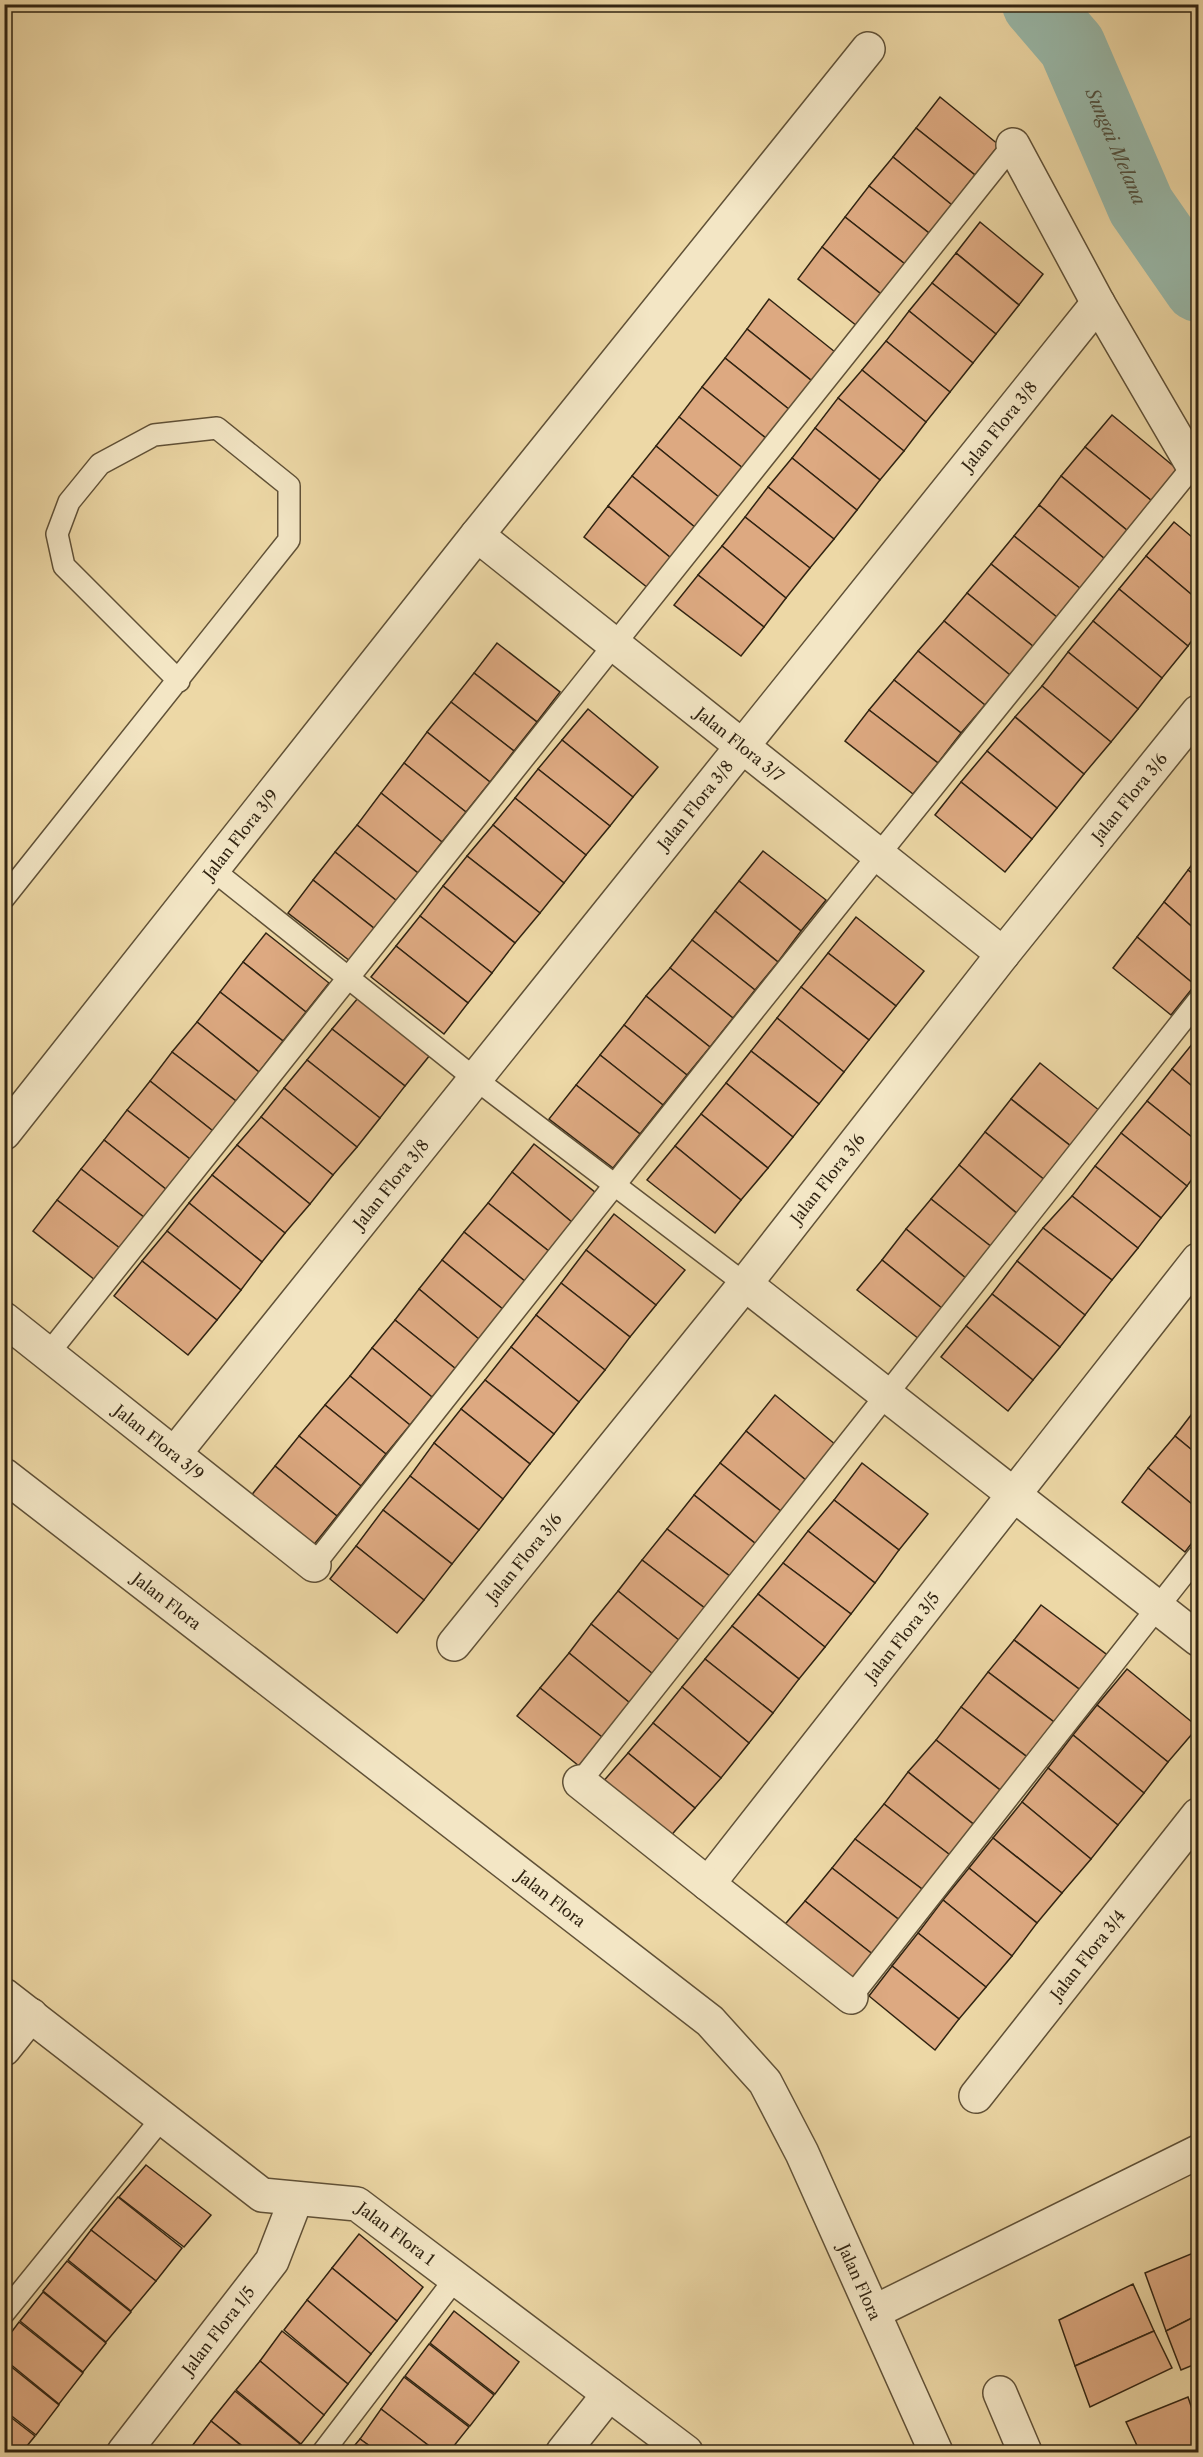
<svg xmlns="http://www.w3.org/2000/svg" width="1203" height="2457" font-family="'Libre Caslon Text',serif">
<rect width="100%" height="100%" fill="#edd8a6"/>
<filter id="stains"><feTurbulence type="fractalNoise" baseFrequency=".00333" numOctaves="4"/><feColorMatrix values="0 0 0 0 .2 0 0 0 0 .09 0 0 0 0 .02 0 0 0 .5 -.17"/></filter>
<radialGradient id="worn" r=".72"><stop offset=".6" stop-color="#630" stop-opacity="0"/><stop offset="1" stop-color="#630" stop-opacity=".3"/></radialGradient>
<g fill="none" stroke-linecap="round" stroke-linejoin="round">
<!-- river -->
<path stroke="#99b9aa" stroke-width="68" id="s1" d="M1036 4 1072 46 1141 206 1198 288"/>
</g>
<!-- building -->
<g fill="#dda981" stroke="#312412" stroke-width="1.5">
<polygon points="940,97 999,145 975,175 916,128"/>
<polygon points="916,128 975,175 952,205 893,157"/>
<polygon points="893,157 952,205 929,233 869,186"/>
<polygon points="869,186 929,233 905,264 845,217"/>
<polygon points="845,217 905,264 881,294 822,247"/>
<polygon points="980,222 1043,274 1019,305 956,253"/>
<polygon points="822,247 881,294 857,326 798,279"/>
<polygon points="956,253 1019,305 996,334 932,283"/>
<polygon points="932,283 996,334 973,363 909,311"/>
<polygon points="769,299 835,352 812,381 747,329"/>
<polygon points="909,311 973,363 950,392 886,341"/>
<polygon points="747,329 812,381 790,410 725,358"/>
<polygon points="886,341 950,392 926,422 862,370"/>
<polygon points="725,358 790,410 767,439 702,387"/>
<polygon points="862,370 926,422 904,451 838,398"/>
<polygon points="702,387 767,439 744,469 679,417"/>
<polygon points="838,398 904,451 880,480 815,428"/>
<polygon points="1112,415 1177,469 1152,501 1085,447"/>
<polygon points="679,417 744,469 720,498 656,446"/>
<polygon points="815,428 880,480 857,510 792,458"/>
<polygon points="656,446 720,498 696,528 632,476"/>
<polygon points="1085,447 1152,501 1128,531 1061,476"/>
<polygon points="792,458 857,510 834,539 768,487"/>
<polygon points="632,476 696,528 671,558 608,506"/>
<polygon points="1061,476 1128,531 1105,559 1039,505"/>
<polygon points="768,487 834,539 810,568 745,517"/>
<polygon points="1039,505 1105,559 1081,589 1014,536"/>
<polygon points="608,506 671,558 648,588 584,537"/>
<polygon points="745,517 810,568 786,598 722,546"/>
<polygon points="1174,522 1198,542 1198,600 1146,556"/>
<polygon points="1014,536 1081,589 1058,618 991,564"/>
<polygon points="722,546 786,598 764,627 698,575"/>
<polygon points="1146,556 1198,600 1198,632 1188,646 1119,589"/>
<polygon points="991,564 1058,618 1034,647 967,593"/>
<polygon points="698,575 764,627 741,656 674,605"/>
<polygon points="1119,589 1188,646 1162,678 1093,621"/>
<polygon points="967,593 1034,647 1010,675 944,621"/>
<polygon points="944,621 1010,675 985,705 918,651"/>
<polygon points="1093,621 1162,678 1138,709 1068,652"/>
<polygon points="497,643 560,692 537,722 474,673"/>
<polygon points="918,651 985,705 961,733 894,680"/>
<polygon points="1068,652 1138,709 1111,742 1042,686"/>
<polygon points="474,673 537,722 514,751 451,702"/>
<polygon points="894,680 961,733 938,763 869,710"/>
<polygon points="1042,686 1111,742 1084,774 1015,717"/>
<polygon points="451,702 514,751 490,782 427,732"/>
<polygon points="588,709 658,767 633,797 562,740"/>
<polygon points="869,710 938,763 913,794 845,741"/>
<polygon points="1015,717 1084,774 1057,808 987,751"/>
<polygon points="427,732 490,782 466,812 404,763"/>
<polygon points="562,740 633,797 610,826 538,769"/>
<polygon points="987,751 1057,808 1032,839 961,782"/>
<polygon points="404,763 466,812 442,842 381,793"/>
<polygon points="538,769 610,826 586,855 515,798"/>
<polygon points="961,782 1032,839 1005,872 935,815"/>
<polygon points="381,793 442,842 418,873 357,825"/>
<polygon points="515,798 586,855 564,883 493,825"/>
<polygon points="357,825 418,873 397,901 335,852"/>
<polygon points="493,825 564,883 540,913 467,856"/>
<polygon points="763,851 826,900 801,931 739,881"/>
<polygon points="335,852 397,901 375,929 313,880"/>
<polygon points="467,856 540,913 515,943 443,886"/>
<polygon points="1198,856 1198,878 1188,870"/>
<polygon points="1188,870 1198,878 1198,932 1164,902"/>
<polygon points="313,880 375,929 350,961 288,913"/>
<polygon points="739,881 801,931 778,962 715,911"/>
<polygon points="443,886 515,943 492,973 420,916"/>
<polygon points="1164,902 1198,932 1198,980 1195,985 1137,937"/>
<polygon points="715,911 778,962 755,990 692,940"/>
<polygon points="420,916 492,973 468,1003 396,946"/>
<polygon points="856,917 924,971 896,1006 828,953"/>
<polygon points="266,933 329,983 306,1012 243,962"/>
<polygon points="1137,937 1195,985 1171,1015 1113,968"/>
<polygon points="692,940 755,990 733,1018 670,968"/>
<polygon points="396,946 468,1003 444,1034 371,977"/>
<polygon points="828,953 896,1006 869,1040 801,987"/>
<polygon points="243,962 306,1012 283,1041 220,992"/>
<polygon points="670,968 733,1018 710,1047 646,996"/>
<polygon points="801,987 869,1040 844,1072 777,1018"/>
<polygon points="220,992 283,1041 259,1072 197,1022"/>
<polygon points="646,996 710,1047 687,1075 624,1025"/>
<polygon points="358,998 430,1055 405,1086 332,1029"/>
<polygon points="777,1018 844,1072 819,1104 751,1051"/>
<polygon points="197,1022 259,1072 236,1101 172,1052"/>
<polygon points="624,1025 687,1075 663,1105 600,1055"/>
<polygon points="332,1029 405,1086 380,1118 307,1060"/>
<polygon points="1197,1038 1198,1039 1198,1091 1172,1069"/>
<polygon points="751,1051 819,1104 793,1137 726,1083"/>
<polygon points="172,1052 236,1101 213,1131 150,1081"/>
<polygon points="600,1055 663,1105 640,1134 576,1085"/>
<polygon points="307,1060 380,1118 357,1147 284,1088"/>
<polygon points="1040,1063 1100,1111 1072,1147 1011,1099"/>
<polygon points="1172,1069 1198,1091 1198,1142 1147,1101"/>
<polygon points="150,1081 213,1131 190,1159 127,1110"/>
<polygon points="726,1083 793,1137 768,1168 701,1114"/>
<polygon points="576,1085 640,1134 613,1168 549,1119"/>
<polygon points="284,1088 357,1147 333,1175 261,1117"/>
<polygon points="1011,1099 1072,1147 1046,1181 985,1132"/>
<polygon points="1147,1101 1198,1142 1198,1171 1187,1186 1121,1133"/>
<polygon points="127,1110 190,1159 167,1190 104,1140"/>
<polygon points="701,1114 768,1168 741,1200 675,1146"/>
<polygon points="261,1117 333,1175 310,1204 237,1145"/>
<polygon points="985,1132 1046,1181 1019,1215 959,1165"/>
<polygon points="1121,1133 1187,1186 1161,1218 1095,1166"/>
<polygon points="104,1140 167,1190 145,1218 81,1169"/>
<polygon points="534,1144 596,1193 573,1223 512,1172"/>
<polygon points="237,1145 310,1204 285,1233 212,1175"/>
<polygon points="675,1146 741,1200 715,1233 647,1180"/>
<polygon points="959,1165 1019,1215 993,1248 931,1199"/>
<polygon points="1095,1166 1161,1218 1138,1248 1072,1196"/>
<polygon points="81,1169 145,1218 121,1249 57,1200"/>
<polygon points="512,1172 573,1223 550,1252 488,1203"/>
<polygon points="212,1175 285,1233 262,1262 189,1203"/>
<polygon points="1072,1196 1138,1248 1112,1280 1043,1228"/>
<polygon points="931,1199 993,1248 967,1279 906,1229"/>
<polygon points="57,1200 121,1249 95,1280 33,1231"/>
<polygon points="189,1203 262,1262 241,1290 167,1231"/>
<polygon points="488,1203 550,1252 526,1282 464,1232"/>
<polygon points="614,1214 685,1270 656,1305 586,1250"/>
<polygon points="1043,1228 1112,1280 1085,1315 1017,1261"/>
<polygon points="906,1229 967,1279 943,1309 882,1260"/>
<polygon points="167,1231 241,1290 217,1320 142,1261"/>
<polygon points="464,1232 526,1282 504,1310 442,1260"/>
<polygon points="586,1250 656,1305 630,1337 561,1283"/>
<polygon points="442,1260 504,1310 480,1340 419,1289"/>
<polygon points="882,1260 943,1309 919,1339 857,1290"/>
<polygon points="142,1261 217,1320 188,1355 114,1296"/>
<polygon points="1017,1261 1085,1315 1060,1347 992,1294"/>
<polygon points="561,1283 630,1337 605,1370 536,1315"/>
<polygon points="419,1289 480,1340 456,1369 395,1320"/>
<polygon points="992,1294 1060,1347 1033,1380 966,1326"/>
<polygon points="536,1315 605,1370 579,1402 511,1347"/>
<polygon points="395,1320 456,1369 432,1397 372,1348"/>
<polygon points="966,1326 1033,1380 1008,1411 941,1357"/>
<polygon points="511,1347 579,1402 554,1434 485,1380"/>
<polygon points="372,1348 432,1397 410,1425 350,1376"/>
<polygon points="350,1376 410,1425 386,1454 325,1405"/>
<polygon points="485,1380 554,1434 530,1464 461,1409"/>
<polygon points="775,1395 836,1445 807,1481 746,1431"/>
<polygon points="325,1405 386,1454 361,1486 299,1436"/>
<polygon points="1198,1406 1198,1455 1175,1436"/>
<polygon points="461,1409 530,1464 503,1499 434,1443"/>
<polygon points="746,1431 807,1481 782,1512 720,1463"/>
<polygon points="299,1436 361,1486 337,1516 275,1466"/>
<polygon points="1175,1436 1198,1455 1198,1509 1148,1468"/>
<polygon points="434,1443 503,1499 479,1530 410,1476"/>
<polygon points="720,1463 782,1512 756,1544 694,1495"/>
<polygon points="862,1463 928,1514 899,1550 834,1500"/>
<polygon points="275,1466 337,1516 312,1547 250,1497"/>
<polygon points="1148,1468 1198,1509 1198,1535 1185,1552 1122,1502"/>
<polygon points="410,1476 479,1530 452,1564 383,1510"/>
<polygon points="694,1495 756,1544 731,1577 667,1529"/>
<polygon points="834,1500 899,1550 875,1583 808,1531"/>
<polygon points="383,1510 452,1564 424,1600 356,1546"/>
<polygon points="667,1529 731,1577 706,1609 642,1560"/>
<polygon points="808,1531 875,1583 851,1614 783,1563"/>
<polygon points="356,1546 424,1600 397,1633 330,1579"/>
<polygon points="642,1560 706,1609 680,1641 618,1591"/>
<polygon points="783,1563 851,1614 825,1647 758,1594"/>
<polygon points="618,1591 680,1641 653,1674 591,1624"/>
<polygon points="758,1594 825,1647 799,1679 732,1626"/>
<polygon points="1041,1605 1110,1657 1083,1692 1014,1640"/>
<polygon points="591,1624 653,1674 630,1703 569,1653"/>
<polygon points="732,1626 799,1679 773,1713 705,1659"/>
<polygon points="1014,1640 1083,1692 1058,1725 988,1672"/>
<polygon points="569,1653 630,1703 602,1737 540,1688"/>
<polygon points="705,1659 773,1713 749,1743 682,1687"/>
<polygon points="1127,1669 1198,1727 1168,1762 1097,1705"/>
<polygon points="988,1672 1058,1725 1030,1759 961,1707"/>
<polygon points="682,1687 749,1743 721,1778 653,1723"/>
<polygon points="540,1688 602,1737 579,1766 517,1716"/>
<polygon points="1097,1705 1168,1762 1144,1793 1073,1735"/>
<polygon points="961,1707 1030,1759 1004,1793 936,1740"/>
<polygon points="653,1723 721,1778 695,1808 628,1753"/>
<polygon points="1073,1735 1144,1793 1118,1825 1048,1768"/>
<polygon points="936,1740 1004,1793 977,1827 908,1772"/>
<polygon points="628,1753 695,1808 668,1839 601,1784"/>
<polygon points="1048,1768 1118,1825 1091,1859 1022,1802"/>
<polygon points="908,1772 977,1827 954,1858 884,1804"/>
<polygon points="1022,1802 1091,1859 1062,1893 993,1838"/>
<polygon points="884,1804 954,1858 926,1892 855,1839"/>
<polygon points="993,1838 1062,1893 1037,1923 969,1868"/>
<polygon points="855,1839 926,1892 902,1922 832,1868"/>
<polygon points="832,1868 902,1922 875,1956 805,1901"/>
<polygon points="969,1868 1037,1923 1012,1956 943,1900"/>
<polygon points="943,1900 1012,1956 986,1987 918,1933"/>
<polygon points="805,1901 875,1956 850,1985 781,1929"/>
<polygon points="918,1933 986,1987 959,2019 892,1966"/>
<polygon points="892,1966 959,2019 935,2050 869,1996"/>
<polygon points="146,2165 211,2215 184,2247 119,2197"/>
<polygon points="118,2197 182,2248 156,2281 91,2230"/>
<polygon points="91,2230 156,2281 131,2311 68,2260"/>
<polygon points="359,2234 423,2287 397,2321 332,2268"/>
<polygon points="1198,2251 1198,2315 1166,2331 1145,2273"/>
<polygon points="67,2261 131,2312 106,2342 43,2291"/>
<polygon points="332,2268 397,2321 371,2354 307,2300"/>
<polygon points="1133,2284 1154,2331 1075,2366 1059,2320"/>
<polygon points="43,2292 106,2343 83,2372 20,2321"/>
<polygon points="307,2300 371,2354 348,2384 284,2330"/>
<polygon points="454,2311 519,2362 495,2394 430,2343"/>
<polygon points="1198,2315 1198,2363 1181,2370 1166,2331"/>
<polygon points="19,2322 83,2373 59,2404 4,2359 4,2342"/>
<polygon points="282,2331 348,2384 324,2415 260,2361"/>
<polygon points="1154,2331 1172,2368 1090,2407 1075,2366"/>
<polygon points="429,2344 494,2395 470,2426 405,2376"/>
<polygon points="4,2361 59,2405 36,2435 4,2410"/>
<polygon points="260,2361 324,2415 301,2444 236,2390"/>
<polygon points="404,2377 469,2427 449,2452 437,2452 381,2409"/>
<polygon points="1198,2382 1198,2396 1194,2384"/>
<polygon points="235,2391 300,2444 294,2452 250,2452 211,2421"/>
<polygon points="1188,2397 1198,2427 1198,2452 1140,2452 1126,2422"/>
<polygon points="381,2409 437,2452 378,2452 360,2439"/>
<polygon points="4,2412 35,2436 22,2452 4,2452"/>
<polygon points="211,2421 249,2452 193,2452 189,2450"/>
<polygon points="360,2439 378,2452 349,2452"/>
</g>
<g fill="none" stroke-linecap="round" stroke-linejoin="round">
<!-- lane casing -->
<g stroke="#605137" stroke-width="24">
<g id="lane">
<polyline points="213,870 474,1078 745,1284"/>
<polyline points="4,898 289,540 289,486 217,428 154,435 100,464 69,502 57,534 64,566 179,681"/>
<polyline points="48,1354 1013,145"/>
<path d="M314 1565C604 1196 897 830 1193 466"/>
<polyline points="580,1782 1198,1001"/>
<polyline points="851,1997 1198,1556"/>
<polyline points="4,2313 162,2118"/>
<polyline points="323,2452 455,2279"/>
</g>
</g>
<!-- street casing -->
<g stroke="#605137" stroke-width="36">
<g id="street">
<polyline points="1013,145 1098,303"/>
<path id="s2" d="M477 535 1003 954"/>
<path id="s3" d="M4 1133 477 535 868 49"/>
<polyline points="745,1284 1198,1639"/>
<path id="s4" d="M4 1319 314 1565"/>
<path id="s5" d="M175 1453 1098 303 1193 466"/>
<path id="s6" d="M4 1475 710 2021 765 2082 802 2153 936 2452"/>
<path id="s7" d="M454 1644 745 1284 1003 954 1198 712"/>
<path id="s8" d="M580 1782 708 1884 1198 1260"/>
<polyline points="708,1884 851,1997"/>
<path id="s9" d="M4 1995 262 2195 357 2204 686 2452"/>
<polyline points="4,2049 31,2015"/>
<path id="s10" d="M976 2096 1198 1815"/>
<polyline points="874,2312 1198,2152"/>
<polyline points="1000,2393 1025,2452"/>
<path id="s11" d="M124 2452 272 2261 296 2199"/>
<polyline points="563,2452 609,2394"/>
</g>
</g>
<!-- lane -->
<use href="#lane" stroke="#f3e6c5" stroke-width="21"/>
<!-- street -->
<use href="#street" stroke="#f3e6c5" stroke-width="33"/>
</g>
<g text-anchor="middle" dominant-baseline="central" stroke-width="5" stroke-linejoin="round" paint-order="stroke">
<!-- street labels -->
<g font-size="16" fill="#312412" stroke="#f3e6c5">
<text stroke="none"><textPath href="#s5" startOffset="1317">Jalan Flora 3/8</textPath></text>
<text stroke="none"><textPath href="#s2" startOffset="336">Jalan Flora 3/7</textPath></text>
<text stroke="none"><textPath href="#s7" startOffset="1083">Jalan Flora 3/6</textPath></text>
<text stroke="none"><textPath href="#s5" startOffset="831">Jalan Flora 3/8</textPath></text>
<text stroke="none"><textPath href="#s3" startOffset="381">Jalan Flora 3/9</textPath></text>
<text stroke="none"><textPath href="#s7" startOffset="597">Jalan Flora 3/6</textPath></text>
<text stroke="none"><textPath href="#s5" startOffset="345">Jalan Flora 3/8</textPath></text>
<text stroke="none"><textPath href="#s4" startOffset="198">Jalan Flora 3/9</textPath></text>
<text stroke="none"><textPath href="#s7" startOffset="111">Jalan Flora 3/6</textPath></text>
<text stroke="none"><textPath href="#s6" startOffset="206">Jalan Flora</textPath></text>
<text stroke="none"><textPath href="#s8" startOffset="478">Jalan Flora 3/5</textPath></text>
<text stroke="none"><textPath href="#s6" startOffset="692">Jalan Flora</textPath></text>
<text stroke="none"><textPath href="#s10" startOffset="180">Jalan Flora 3/4</textPath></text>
<text stroke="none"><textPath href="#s9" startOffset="471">Jalan Flora 1</textPath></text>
<text stroke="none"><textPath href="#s6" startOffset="1196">Jalan Flora</textPath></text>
<text stroke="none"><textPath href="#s11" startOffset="154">Jalan Flora 1/5</textPath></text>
</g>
<!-- water labels -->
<g font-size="18" font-style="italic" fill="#505140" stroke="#f3e6c5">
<text stroke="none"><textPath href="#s1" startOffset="165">Sungai Melana</textPath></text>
</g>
</g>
<!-- margin -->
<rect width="1203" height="2457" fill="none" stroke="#edd8a6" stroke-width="24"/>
<rect x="6" y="6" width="1191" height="2445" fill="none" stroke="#312412" stroke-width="3"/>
<rect x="12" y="12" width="1179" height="2433" fill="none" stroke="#312412" stroke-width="1.5"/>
<rect width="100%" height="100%" filter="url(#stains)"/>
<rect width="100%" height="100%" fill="url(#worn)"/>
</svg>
